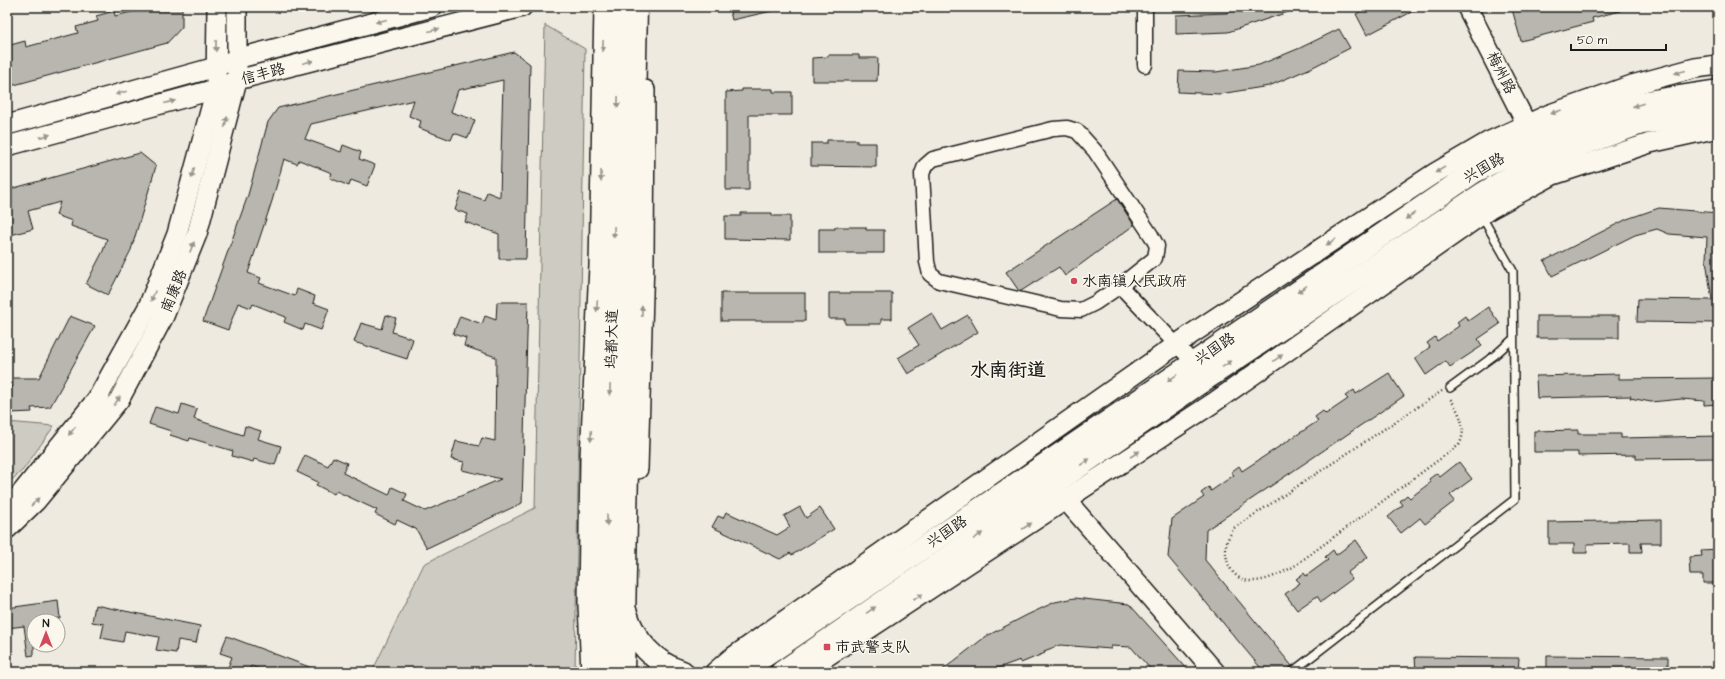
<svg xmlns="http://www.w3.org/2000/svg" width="1725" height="679" font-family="'Architects Daughter','LXGW WenKai TC',sans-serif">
<rect width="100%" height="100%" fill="#eeeadf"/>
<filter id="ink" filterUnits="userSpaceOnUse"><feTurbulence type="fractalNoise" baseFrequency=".025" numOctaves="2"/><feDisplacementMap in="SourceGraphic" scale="8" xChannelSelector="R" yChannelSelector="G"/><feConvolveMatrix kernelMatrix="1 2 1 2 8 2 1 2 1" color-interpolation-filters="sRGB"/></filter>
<g filter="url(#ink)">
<!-- green -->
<g fill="#ceccc2" stroke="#75746f">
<polygon points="545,25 585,49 575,672 372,672 424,564 535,508"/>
<polygon points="7,422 54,426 23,470 7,484"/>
</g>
<!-- building -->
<g fill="#b9b6af" stroke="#1c1c1c">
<polygon points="151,7 182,7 182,27 167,43 7,87 7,46 25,41 26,47 78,33 76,27 98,21 96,16 114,11 115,16"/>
<polygon points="729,7 771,7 772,11 732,20"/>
<polygon points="1244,7 1297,7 1297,9 1228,32 1176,34 1176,15 1226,13"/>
<polygon points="1369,7 1421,7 1367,35 1356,14"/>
<polygon points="1518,7 1620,7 1620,11 1592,18 1593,22 1521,41 1512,9"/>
<polygon points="1339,29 1350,48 1311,68 1269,86 1220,94 1178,92 1179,71 1216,72 1259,65 1300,48"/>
<polygon points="514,52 530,64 526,259 499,259 499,234 465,222 468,214 455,210 461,192 484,200 487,192 500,197 503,80 458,90 451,112 475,120 468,138 454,133 451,140 419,128 421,121 409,116 414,100 311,124 305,139 341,152 343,145 361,152 359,159 375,165 367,186 351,180 349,186 330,178 332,173 299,160 297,164 284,159 272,201 248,273 261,278 259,283 295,296 297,289 315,296 313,303 329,309 321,330 305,324 303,330 284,322 286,317 253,304 251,308 238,303 228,330 203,321 248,195 268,122 278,108"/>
<polygon points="828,55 859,55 859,58 878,58 877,81 812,81 812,58 828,57"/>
<polygon points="742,89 773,89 773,92 792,92 792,115 749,115 749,190 726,190 726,92 742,91"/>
<polygon points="827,140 857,140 857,143 876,143 876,167 811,166 811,143 827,143"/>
<polygon points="140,153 156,166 131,250 108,295 86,284 103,251 107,239 71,226 72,221 56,215 60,202 28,211 33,229 7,236 7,190"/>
<polygon points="1117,199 1134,225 1065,276 1059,267 1021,291 1019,291 1006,272"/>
<polygon points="1659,208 1718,213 1718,299 1714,300 1718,300 1718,323 1637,322 1638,299 1712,300 1706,260 1707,237 1669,234 1657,229 1635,235 1552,276 1544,261 1627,219"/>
<polygon points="741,213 772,213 772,216 790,216 790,240 725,239 725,216 741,216"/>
<polygon points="835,227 866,227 866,230 884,230 884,253 819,253 819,229 835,229"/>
<rect x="721" y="293" width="84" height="28"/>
<polygon points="829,293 892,293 892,319 881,319 881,324 845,324 845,319 829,319"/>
<polygon points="497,302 528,302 522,503 427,548 416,529 397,520 395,524 375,514 377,510 336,491 334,494 316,485 318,482 297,472 305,455 328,466 333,457 347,463 343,473 389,495 392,487 407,494 404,501 425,511 501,479 462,470 464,462 451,459 456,441 479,446 482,438 495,441 496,357 464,346 466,338 453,334 460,316 482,324 485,316 496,320"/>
<polygon points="1488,307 1500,324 1478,339 1482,346 1450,367 1446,361 1426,375 1415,358 1430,347 1427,343 1435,337 1437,341 1459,326 1457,322 1465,316 1468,321"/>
<polygon points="932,313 942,330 968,315 978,332 908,374 898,358 919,345 908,328"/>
<polygon points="386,315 396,318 392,332 413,339 407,359 354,342 361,323 382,329"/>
<polygon points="70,316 95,326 50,407 31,408 32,412 11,413 11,409 7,409 7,387 13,387 13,378 39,378"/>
<rect x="1537" y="316" width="82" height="22"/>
<polygon points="1389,373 1404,396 1206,530 1205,560 1292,666 1285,672 1264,672 1168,557 1172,519 1204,497 1201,493 1209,487 1211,491 1234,475 1231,472 1239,466 1242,471 1318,421 1315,417 1323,411 1326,414 1348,399 1345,396 1354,390 1356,394"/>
<polygon points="1619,374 1619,379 1718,378 1718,404 1704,405 1704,401 1682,399 1651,402 1630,398 1631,396 1537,398 1536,376"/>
<polygon points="182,404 197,409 194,419 243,435 245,426 261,431 258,439 281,446 275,465 254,459 253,462 232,456 233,451 190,438 189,441 170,435 171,431 149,424 155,407 179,414"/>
<polygon points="1578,430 1578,434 1621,434 1621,438 1718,436 1718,458 1636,459 1636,455 1578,456 1578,452 1534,452 1534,431"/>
<polygon points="1459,462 1472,479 1450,495 1455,501 1425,524 1420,518 1401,533 1388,517 1403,505 1400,501 1407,495 1410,498 1431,482 1429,479 1437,473 1440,477"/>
<polygon points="800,507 806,518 820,508 834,529 792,555 790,553 780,559 712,527 718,516 723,518 726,512 777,535 790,527 784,516"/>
<polygon points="1661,520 1661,543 1641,543 1642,552 1630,552 1630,543 1587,544 1587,553 1574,553 1574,544 1549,544 1549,522"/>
<polygon points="1356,540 1368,557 1347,573 1352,579 1321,602 1317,596 1297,610 1285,594 1300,583 1296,579 1304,573 1306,576 1328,560 1325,557 1333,550 1336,555"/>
<polygon points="1718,549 1718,583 1703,583 1703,575 1690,575 1689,557 1702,556 1701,550"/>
<polygon points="1075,598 1129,604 1190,672 1153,672 1131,647 1111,646 1111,649 1060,645 1044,651 1045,653 1021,663 1020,660 998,668 993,672 940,672 985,637 1027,615 1055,602"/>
<polygon points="58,601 60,618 34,621 34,655 28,656 24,626 7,628 7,608"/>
<polygon points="95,605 200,626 196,643 178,640 176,653 156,650 159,637 125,631 123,642 101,638 104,624 92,622"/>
<polygon points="227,636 320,671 319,672 267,672 251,666 249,672 233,672 227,670 232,657 220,653"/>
<polygon points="1547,656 1668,657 1668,672 1547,672"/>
<polygon points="1415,657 1519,658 1518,672 1416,672"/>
</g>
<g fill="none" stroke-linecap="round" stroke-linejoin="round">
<!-- lane casing -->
<g stroke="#1c1c1c" stroke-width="10">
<g id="lane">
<polyline points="1450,388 1495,355 1513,339"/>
<polyline points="1292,672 1515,499 1513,271 1481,215"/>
</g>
</g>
<!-- street casing -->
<g stroke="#1c1c1c" stroke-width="17">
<g id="street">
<polyline points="1145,65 1145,7"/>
<polyline points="1120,286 1095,303 1081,310 1061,309 939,281 930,274 927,262 922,174 925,166 933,159 1053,129 1067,128 1077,131 1095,151 1151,235 1157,246 1155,258 1120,286 1194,363"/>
</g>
</g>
<!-- secondary casing -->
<g stroke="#1c1c1c" stroke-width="22">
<g id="secondary">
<polyline points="1467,7 1532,135"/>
<polyline points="7,125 216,67 236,59 432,7"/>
<polyline points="7,146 216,89 237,80 522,7"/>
<polyline points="638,469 644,259 645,90"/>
<polyline points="1066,500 1215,672"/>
<polyline points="7,507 19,496 97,399 148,307 177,234 216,89 217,7"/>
<polyline points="7,529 36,501 119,400 164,316 197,234 237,80 237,7"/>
<polyline points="591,672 588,604 590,458 599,266 604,7"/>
<polyline points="715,672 730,659 1193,333 1435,173 1488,142 1550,114 1632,85 1695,68 1718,65"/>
<polyline points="803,672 1213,403 1490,209 1553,175 1650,143 1718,128"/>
</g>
</g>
<!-- primary casing -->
<g stroke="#1c1c1c" stroke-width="25">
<g id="primary">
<path d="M626 613C634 640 654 663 682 672"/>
<polyline points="603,672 620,7"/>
<polyline points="623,672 636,7"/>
<polyline points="741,672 1474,172 1535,140 1640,103 1718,91"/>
<polyline points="782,672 1195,386 1484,193 1541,159 1642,123 1718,112"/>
</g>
</g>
<!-- path -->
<path stroke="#1c1c1c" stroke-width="2.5" stroke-dasharray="1 3" stroke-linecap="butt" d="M1442 391 1234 528C1230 535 1225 542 1226 551 1226 567 1236 582 1253 581 1267 581 1281 573 1293 567L1459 445C1468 429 1459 411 1449 397"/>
<!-- lane -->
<use href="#lane" stroke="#fbf7ec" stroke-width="7"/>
<!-- street -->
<use href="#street" stroke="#fbf7ec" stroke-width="14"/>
<!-- secondary -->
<use href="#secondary" stroke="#fbf7ec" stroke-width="19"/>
<!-- primary -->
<use href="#primary" stroke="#fbf7ec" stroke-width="22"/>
</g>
<!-- one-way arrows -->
<defs><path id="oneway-solid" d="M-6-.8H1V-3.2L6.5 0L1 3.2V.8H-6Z"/></defs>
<g fill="#97948e">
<use href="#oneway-solid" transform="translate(381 21) rotate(165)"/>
<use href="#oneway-solid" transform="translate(434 30) rotate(-14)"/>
<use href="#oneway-solid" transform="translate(216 46) rotate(91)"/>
<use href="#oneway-solid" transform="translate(603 46) rotate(91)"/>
<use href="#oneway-solid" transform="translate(308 62) rotate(-14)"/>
<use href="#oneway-solid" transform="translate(1680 72) rotate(165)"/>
<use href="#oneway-solid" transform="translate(121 93) rotate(164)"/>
<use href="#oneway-solid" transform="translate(170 102) rotate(-15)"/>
<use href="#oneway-solid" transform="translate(618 102) rotate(91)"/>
<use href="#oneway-solid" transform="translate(1638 105) rotate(164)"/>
<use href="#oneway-solid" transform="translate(1556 112) rotate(160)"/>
<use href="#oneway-solid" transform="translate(226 122) rotate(-76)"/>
<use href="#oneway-solid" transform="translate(45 136) rotate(-15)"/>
<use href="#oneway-solid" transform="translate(1440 170) rotate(149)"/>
<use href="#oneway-solid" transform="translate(193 173) rotate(105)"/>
<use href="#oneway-solid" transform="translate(601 176) rotate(91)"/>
<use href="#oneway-solid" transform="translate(1410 216) rotate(146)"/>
<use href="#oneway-solid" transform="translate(614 232) rotate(91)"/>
<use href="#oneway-solid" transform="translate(1331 242) rotate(147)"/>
<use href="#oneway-solid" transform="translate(192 247) rotate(-68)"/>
<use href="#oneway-solid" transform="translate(1302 289) rotate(146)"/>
<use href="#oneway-solid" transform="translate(153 296) rotate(112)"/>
<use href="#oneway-solid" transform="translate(597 306) rotate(93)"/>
<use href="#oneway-solid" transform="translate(642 311) rotate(-88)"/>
<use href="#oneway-solid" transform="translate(1278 358) rotate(-35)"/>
<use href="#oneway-solid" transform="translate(1227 364) rotate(-34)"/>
<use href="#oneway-solid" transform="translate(1172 378) rotate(146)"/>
<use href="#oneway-solid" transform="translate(610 390) rotate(91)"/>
<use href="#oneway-solid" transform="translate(117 401) rotate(-55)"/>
<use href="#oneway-solid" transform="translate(72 431) rotate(129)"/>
<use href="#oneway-solid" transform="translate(591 436) rotate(93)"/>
<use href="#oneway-solid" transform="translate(1135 454) rotate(-33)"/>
<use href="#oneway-solid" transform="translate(1085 462) rotate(-35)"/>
<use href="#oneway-solid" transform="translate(35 502) rotate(-46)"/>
<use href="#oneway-solid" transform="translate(607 520) rotate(91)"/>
<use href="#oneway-solid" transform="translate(1027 526) rotate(-33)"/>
<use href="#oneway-solid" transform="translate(978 536) rotate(-35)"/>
<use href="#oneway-solid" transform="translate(918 597) rotate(-33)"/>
<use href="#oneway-solid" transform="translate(871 610) rotate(-35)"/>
</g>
</g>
<!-- markers -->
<g fill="#d1495b" stroke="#fbf7ec" stroke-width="1.5">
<circle cx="1074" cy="281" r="4"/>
<rect x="823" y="643" width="8" height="8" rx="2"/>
</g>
<g text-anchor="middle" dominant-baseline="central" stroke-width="3" stroke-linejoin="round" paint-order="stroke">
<!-- street labels -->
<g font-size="15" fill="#1c1c1c" stroke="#fbf7ec">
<text transform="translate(1501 73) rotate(63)">梅州路</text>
<text transform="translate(263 74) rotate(-15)">信丰路</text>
<text transform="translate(1484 168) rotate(-30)">兴国路</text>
<text transform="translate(174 291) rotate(-68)">南康路</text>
<text transform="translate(612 339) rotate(-89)">坞都大道</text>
<text transform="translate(1215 349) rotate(-34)">兴国路</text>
<text transform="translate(947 532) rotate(-34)">兴国路</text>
</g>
<!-- poi labels -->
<g font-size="15" fill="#1c1c1c" stroke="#fbf7ec" text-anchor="start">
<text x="1082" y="281">水南镇人民政府</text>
<text x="835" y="647">市武警支队</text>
</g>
<!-- district labels -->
<g font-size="19" font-weight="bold" fill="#1c1c1c" stroke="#fbf7ec">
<text x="1008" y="370">水南街道</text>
</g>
</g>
<!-- margin -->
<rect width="1725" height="679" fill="none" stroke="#fbf7ec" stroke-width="24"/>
<rect x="12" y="12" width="1701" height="655" fill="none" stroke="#1c1c1c" stroke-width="1.5" filter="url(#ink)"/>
<!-- north arrow -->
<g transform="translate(46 633)"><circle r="19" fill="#fbf7ec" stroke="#a29f99"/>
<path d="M0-3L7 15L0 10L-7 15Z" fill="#d1495b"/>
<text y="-6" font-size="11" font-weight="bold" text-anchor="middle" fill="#1c1c1c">N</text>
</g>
<!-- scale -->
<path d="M1571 44v6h95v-6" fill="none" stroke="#1c1c1c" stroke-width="2"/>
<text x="1577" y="44" font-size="12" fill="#1c1c1c" stroke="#fbf7ec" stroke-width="3" paint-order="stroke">50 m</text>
</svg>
